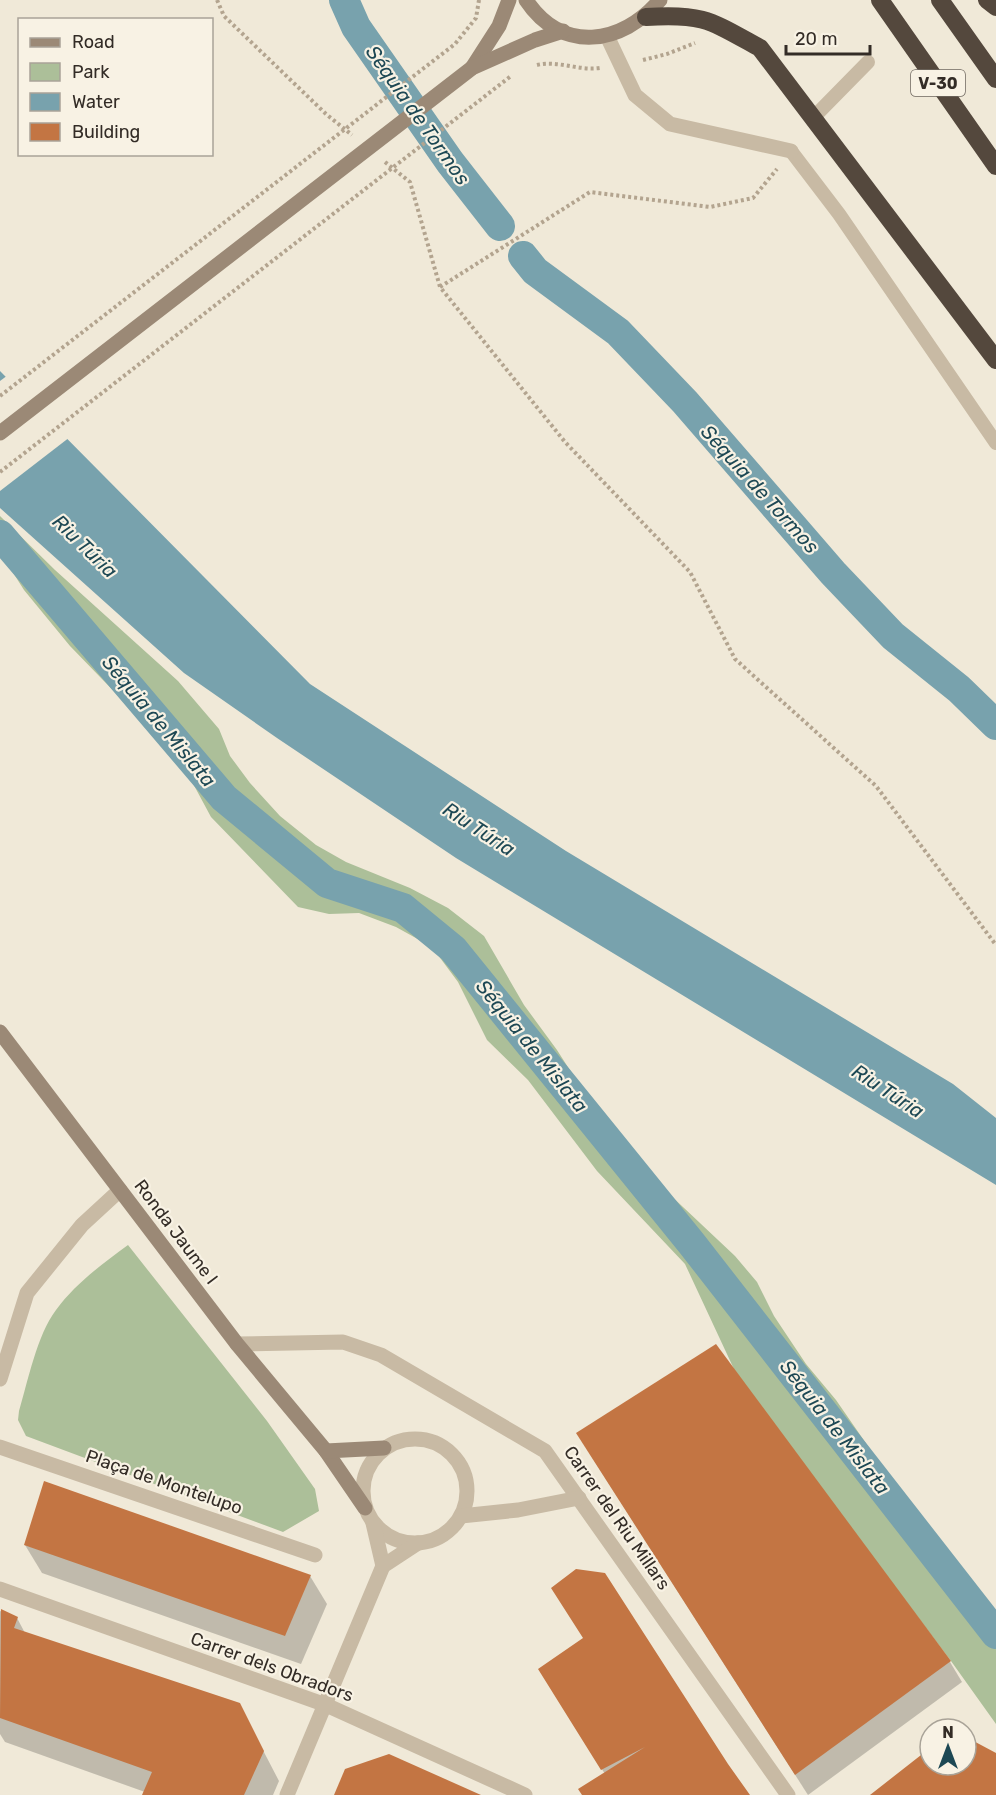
<svg xmlns="http://www.w3.org/2000/svg" width="996" height="1795" font-family="Rubik,sans-serif">
<rect width="100%" height="100%" fill="#f0e9d8"/>
<!-- green -->
<g fill="#acbf99">
<polygon points="0,516 55,570 178,681 219,729 230,756 250,783 280,816 316,845 346,862 410,888 448,908 484,936 524,1005 557,1050 587,1097 624,1145 666,1191 735,1256 757,1282 774,1316 806,1364 836,1400 881,1465 955,1563 996,1633 996,1724 951,1661 740,1382 685,1264 597,1171 528,1080 487,1040 458,982 432,947 396,927 359,913 329,914 298,907 211,817 190,778 164,743 70,646 24,590 0,552"/>
<path d="M128 1245 267 1421 315 1489 319 1511 283 1532 26 1436 18 1420 19 1411C28 1381 37 1335 56 1310 75 1284 102 1264 128 1245Z"/>
</g>
<!-- water -->
<polygon fill="#78a2ad" points="0,371 310,684 566,851 953,1084 996,1118 996,1185 456,858 277,738 184,673 0,508"/>
<!-- pier -->
<polygon fill="#f0e9d8" points="8,375 70,437 0,491 0,381"/>
<!-- shadow -->
<g fill="#0003">
<polygon points="590,1454 950,1662 962,1682 808,1795"/>
<polygon points="25,1545 310,1576 327,1604 301,1664 42,1573"/>
<polygon points="0,1611 17,1618 25,1633 239,1704 279,1781 273,1795 144,1795 145,1792 5,1742 0,1734"/>
<polygon points="549,1685 726,1765 749,1795 583,1795 605,1774"/>
</g>
<g fill="none" stroke-linecap="round" stroke-linejoin="round">
<!-- canal -->
<g stroke="#78a2ad" stroke-width="30">
<polyline points="344,0 356,27 450,162 500,226"/>
<polyline points="523,256 535,271 618,332 685,402 833,573 893,636 959,689 996,725"/>
<polyline points="0,535 224,798 327,883 403,908 453,949 692,1244 996,1634"/>
</g>
</g>
<!-- building -->
<g fill="#c37543">
<polygon points="716,1344 951,1661 795,1775 576,1433"/>
<polygon points="44,1481 311,1575 285,1636 24,1545"/>
<polygon points="576,1569 605,1573 728,1764 750,1795 582,1795 578,1789 645,1747 601,1770 538,1669 583,1638 551,1588"/>
<polygon points="1,1609 18,1617 14,1628 240,1703 264,1751 244,1795 142,1795 152,1772 0,1718"/>
<polygon points="966,1737 996,1753 996,1795 870,1795 930,1748 930,1765 966,1765"/>
<polygon points="389,1754 481,1795 334,1795 345,1769"/>
</g>
<g fill="none" stroke-linecap="round" stroke-linejoin="round">
<!-- path -->
<g stroke="#b3a48f" stroke-width="4" stroke-dasharray="3 3" stroke-linecap="butt">
<polyline points="217,0 224,16 326,114 352,135"/>
<polyline points="643,60 667,54 695,43"/>
<path d="M537 65C557 60 579 71 600 68"/>
<polyline points="385,162 410,182 440,287 565,442 690,572 735,659 876,786 996,945"/>
<polyline points="440,287 590,192 710,207 753,198 777,169"/>
<polyline points="0,396 455,44 476,18 479,0"/>
<polyline points="0,472 511,76"/>
</g>
<!-- lane -->
<g stroke="#c8baa4" stroke-width="14">
<polyline points="813,118 868,62"/>
<polyline points="791,151 839,214 996,443"/>
</g>
<!-- street -->
<g stroke="#c8baa4" stroke-width="15">
<polyline points="607,36 635,95 670,124 791,151"/>
<polyline points="237,1344 343,1342 381,1355 545,1451 788,1795"/>
<polyline points="0,1379 27,1293 82,1225 120,1190"/>
<circle cx="415" cy="1491" r="52"/>
<polyline points="0,1447 315,1555"/>
<polyline points="461,1516 518,1510 579,1498"/>
<polyline points="373,1523 383,1566"/>
<polyline points="0,1589 326,1705 525,1795"/>
<polyline points="287,1795 383,1566 418,1543"/>
</g>
<!-- secondary -->
<g stroke="#9b8976" stroke-width="15">
<path d="M526 0C562 54 622 45 660 0"/>
<polyline points="472,68 499,26 509,0"/>
<polyline points="0,433 472,68 535,40 563,31"/>
<polyline points="0,1032 237,1344 326,1451 365,1508"/>
<polyline points="326,1451 384,1448"/>
</g>
<!-- highway -->
<g stroke="#54483d" stroke-width="18">
<polyline points="880,0 996,166"/>
<polyline points="940,0 996,79"/>
<polyline points="987,0 996,7"/>
<path d="M646 17C703 13 711 21 760 48L996 360"/>
</g>
</g>
<g text-anchor="middle" dominant-baseline="central" stroke-width="4.5" stroke-linejoin="round" paint-order="stroke">
<!-- shield labels -->
<rect fill="#f8f2e4" stroke="#6e675f" stroke-width="1.5" x="911" y="70" width="54" height="26" rx="4.5"/>
<g font-size="16" font-weight="bold" fill="#332c26">
<text x="938" y="83">V-30</text>
</g>
<!-- street labels -->
<g font-size="18" fill="#332c26" stroke="#f8f2e4">
<text transform="translate(176 1232) rotate(53)">Ronda Jaume I</text>
<text transform="translate(164 1482) rotate(19)">Plaça de Montelupo</text>
<text transform="translate(617 1518) rotate(55)">Carrer del Riu Millars</text>
<text transform="translate(272 1667) rotate(20)">Carrer dels Obradors</text>
</g>
<!-- water labels -->
<g font-size="20" font-style="italic" fill="#1d4854" stroke="#f8f2e4">
<text transform="translate(418 115) rotate(55)">Séquia de Tormos</text>
<text transform="translate(760 489) rotate(48)">Séquia de Tormos</text>
<text transform="translate(85 546) rotate(44)">Riu Túria</text>
<text transform="translate(159 721) rotate(50)">Séquia de Mislata</text>
<text transform="translate(479 829) rotate(33)">Riu Túria</text>
<text transform="translate(532 1046) rotate(51)">Séquia de Mislata</text>
<text transform="translate(888 1091) rotate(33)">Riu Túria</text>
<text transform="translate(835 1427) rotate(52)">Séquia de Mislata</text>
</g>
</g>
<!-- legend -->
<rect x="18" y="18" width="195" height="138" fill="#f8f2e4" stroke="#a9a398" stroke-width="1.5"/>
<rect x="30" y="38" width="30" height="9" fill="#9b8976" stroke="#a9a398" stroke-width="1.5"/>
<text x="72" y="48" font-size="18" fill="#332c26">Road</text>
<rect x="30" y="63" width="30" height="18" fill="#acbf99" stroke="#a9a398" stroke-width="1.5"/>
<text x="72" y="78" font-size="18" fill="#332c26">Park</text>
<rect x="30" y="93" width="30" height="18" fill="#78a2ad" stroke="#a9a398" stroke-width="1.5"/>
<text x="72" y="108" font-size="18" fill="#332c26">Water</text>
<rect x="30" y="123" width="30" height="18" fill="#c37543" stroke="#a9a398" stroke-width="1.5"/>
<text x="72" y="138" font-size="18" fill="#332c26">Building</text>
<!-- north arrow -->
<g transform="translate(948 1747)"><circle r="28" fill="#f8f2e4" stroke="#a9a398" stroke-width="1.5"/>
<path d="M0-4.5L10 22L0 15L-10 22Z" fill="#1d4854"/>
<text y="-9" font-size="16" font-weight="bold" text-anchor="middle" fill="#332c26">N</text>
</g>
<!-- scale -->
<path d="M786 45v9h84v-9" fill="none" stroke="#332c26" stroke-width="3"/>
<text x="795" y="45" font-size="18" fill="#332c26" stroke="#f8f2e4" stroke-width="4.5" paint-order="stroke">20 m</text>
</svg>
